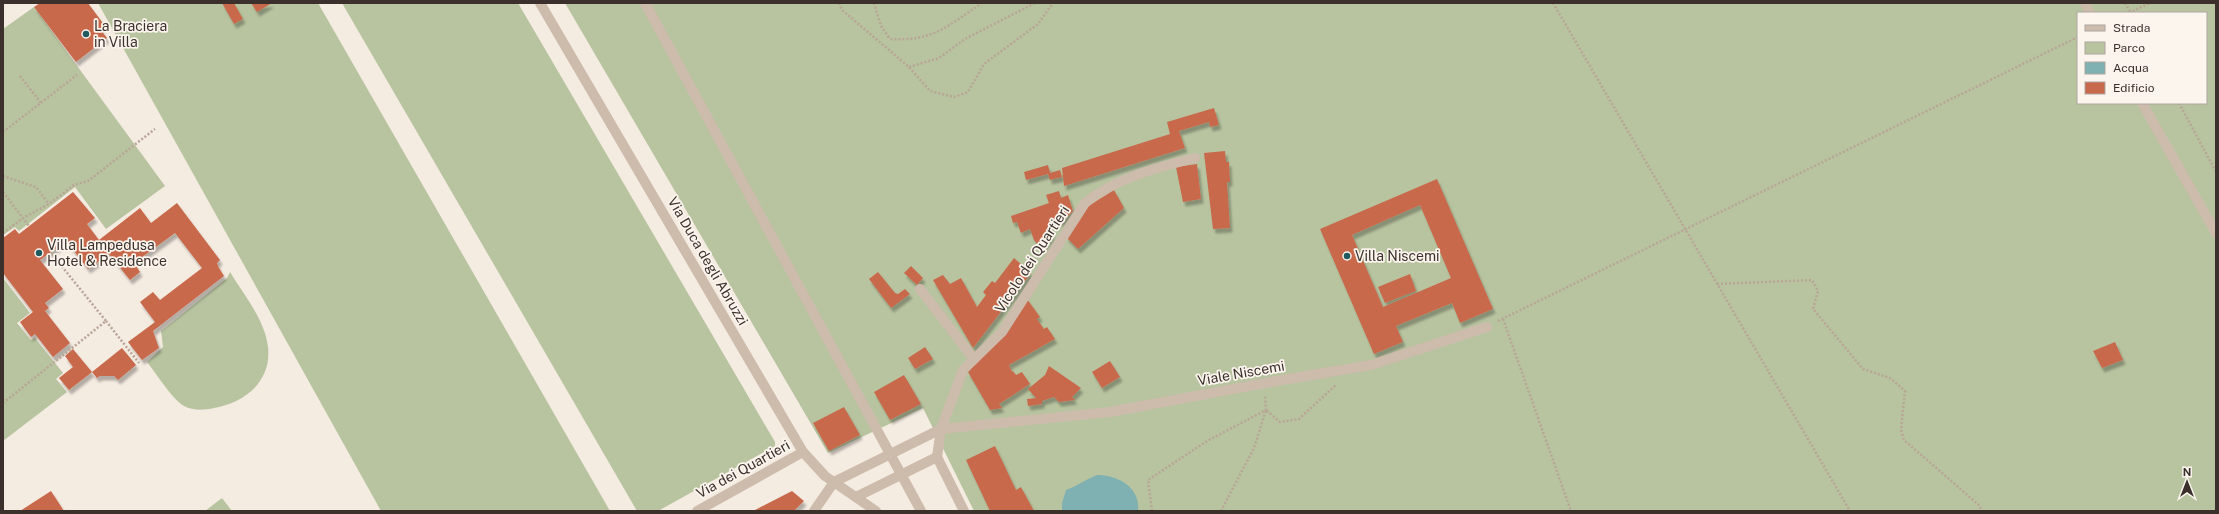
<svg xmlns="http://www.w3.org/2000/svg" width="2219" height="514" font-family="'Public Sans',sans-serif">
<defs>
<filter id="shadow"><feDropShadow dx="2.5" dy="4.5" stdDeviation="1" flood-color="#0004"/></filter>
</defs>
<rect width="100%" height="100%" fill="#f4ebe1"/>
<!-- green -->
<g fill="#b8c4a0" fill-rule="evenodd">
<polygon points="98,3 318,3 610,511 381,511"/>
<polygon points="342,3 518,3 775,442 775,446 658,511 637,511"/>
<path d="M565 3H2216V511H974L923 408 828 453ZM2078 13H2206V103H2078Z"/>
<polygon points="34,7 165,186 106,229 75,187 19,231 15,227 3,235 3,29"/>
<path d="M230 272C244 295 265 320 268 347 272 381 245 403 214 408 205 410 193 411 184 406 172 399 156 373 147 362L163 347 161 331 227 278Z"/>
<polygon points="3,278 30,313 17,323 31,340 35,338 63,373 56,379 67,392 3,441"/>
<polygon points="222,498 232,511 205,511"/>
</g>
<!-- water -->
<path fill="#7fb0b2" d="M1097 475C1117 475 1141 487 1138 511H1062V503L1066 490C1078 486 1086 479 1097 475Z"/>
<!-- building -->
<g fill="#c8694b" fill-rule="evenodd" filter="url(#shadow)">
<polygon points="40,3 88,3 105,26 100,29 107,38 76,62 34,7"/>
<polygon points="222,3 234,3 243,19 234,24"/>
<polygon points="251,3 272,3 257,12"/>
<polygon points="1214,108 1219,125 1210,127 1209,122 1179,131 1185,148 1064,186 1062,168 1170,134 1167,122"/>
<polygon points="1225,151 1226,162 1229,162 1230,182 1227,182 1230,228 1213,229 1204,153"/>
<polygon points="1197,164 1201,199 1183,202 1176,167"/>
<polygon points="1048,165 1050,173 1060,170 1062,177 1050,180 1048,174 1026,180 1024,172"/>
<path d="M1437 179 1493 309 1460 323 1452 303 1396 326 1403 342 1374 354 1320 229ZM1420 205 1451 278 1383 307 1352 235Z"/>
<polygon points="1114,190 1124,208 1078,249 1066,237 1076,218 1090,205"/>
<polygon points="1059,191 1061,198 1068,195 1073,211 1064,220 1048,226 1052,235 1042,249 1034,240 1030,229 1021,233 1017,222 1013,223 1011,216 1049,203 1046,195"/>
<polygon points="73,192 95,218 87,224 99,240 140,208 151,223 177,203 220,260 217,263 219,268 224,276 153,331 159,348 142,360 128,342 155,322 140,302 153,292 160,300 202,268 175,233 134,263 140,272 130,280 109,254 88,269 66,241 40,260 63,289 45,303 49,308 45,311 70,343 53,357 35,334 31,337 20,322 33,312 3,273 3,238 15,229 19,234"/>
<polygon points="1014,258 1031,273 973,348 933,280 943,275 950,284 961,278 977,307 986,295 983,292 992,281 995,283"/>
<polygon points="911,266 923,278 917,285 904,273"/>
<polygon points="878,272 895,293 898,294 905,289 910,294 891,308 869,279"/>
<polygon points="1410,274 1416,291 1385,303 1378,287"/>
<polygon points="1027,299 1040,317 1037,319 1044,329 1047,327 1055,339 1009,365 1012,372 1013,371 1016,375 1022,372 1030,384 999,404 1002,408 990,410 968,372"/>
<polygon points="2115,342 2123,360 2102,368 2093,351"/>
<polygon points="925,347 933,359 915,369 908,358"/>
<polygon points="122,348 136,365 118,380 114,376 100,376 97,378 92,372"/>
<polygon points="73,349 92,372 69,390 59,378 73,367 65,356"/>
<polygon points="1110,361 1120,377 1102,388 1092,372"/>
<polygon points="1049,366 1081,388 1072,397 1075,400 1059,402 1054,397 1042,401 1042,404 1028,406 1027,399 1036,398 1028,389 1045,375"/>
<polygon points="904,375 921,404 890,420 874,392"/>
<polygon points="844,407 860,435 829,451 813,423"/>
<polygon points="995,446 1016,490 1021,487 1034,511 990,511 966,460"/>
<polygon points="51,491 64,511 20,511"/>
<polygon points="792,491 804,501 794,511 753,511"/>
</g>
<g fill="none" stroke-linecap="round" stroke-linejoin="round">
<!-- path -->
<g stroke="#b9a596" stroke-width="2.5" stroke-dasharray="2 2" stroke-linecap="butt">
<polyline points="839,3 842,10 909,67 930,91 954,97 968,92 984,64 1038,24 1053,3"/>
<path d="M874 3 881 26 890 39C933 42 949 25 982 3"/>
<polyline points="1553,3 1850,511"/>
<polyline points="2125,3 2131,13"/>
<polyline points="2129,13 2150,3"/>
<polyline points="909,67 939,58 965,39 1035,3"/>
<polyline points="20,76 41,103"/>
<polyline points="2179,103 2216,172"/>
<polyline points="3,132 77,75"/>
<polyline points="3,176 36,187 49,204"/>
<polyline points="3,192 29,226"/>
<polyline points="3,233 23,218 49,204 74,185 88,181 155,129"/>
<polyline points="1717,284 1812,280 1818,291 1813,309 1863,369 1890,378 1905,391 1901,430 1904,440 1980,506 1981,511"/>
<polyline points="1503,319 1571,511"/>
<polyline points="106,321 139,363"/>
<polyline points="1498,321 2078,37"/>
<polyline points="3,403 106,321 51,253"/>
<polyline points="1152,511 1148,480 1207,441 1266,410 1265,396"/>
<polyline points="1221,511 1254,448 1266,410 1280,422 1299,419 1337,384"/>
</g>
<!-- minor -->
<g stroke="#cdbbac" stroke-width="10">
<polyline points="540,3 803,452 825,476 876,511"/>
<polyline points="645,3 921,511"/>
<polyline points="2085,3 2090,13"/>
<polyline points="2142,103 2216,233"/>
<polyline points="920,289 974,359"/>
<polyline points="937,457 941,429 1110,412 1276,381 1371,365 1487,327"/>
<polyline points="856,497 937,457 964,511"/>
<polyline points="697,511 803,452"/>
<path d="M814 511 834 482 941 429 963 370 1002 332 1085 203C1114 179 1158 167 1195 158"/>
</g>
</g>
<!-- markers -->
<g fill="#1f5a5e" stroke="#fbf5ee" stroke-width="1.5">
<circle cx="86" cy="34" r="4"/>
<circle cx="39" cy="253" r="4"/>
<circle cx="1347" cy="256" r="4"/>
</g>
<g text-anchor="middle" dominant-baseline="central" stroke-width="3.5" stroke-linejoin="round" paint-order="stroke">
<!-- poi labels -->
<g font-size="14" fill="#3b302b" stroke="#fbf5ee" text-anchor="start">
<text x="94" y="26">La Braciera<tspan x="94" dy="16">in Villa</tspan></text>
<text x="47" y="245">Villa Lampedusa<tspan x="47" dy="16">Hotel &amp; Residence</tspan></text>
<text x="1355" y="256">Villa Niscemi</text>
</g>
<!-- street labels -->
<g font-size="14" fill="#3b302b" stroke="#fbf5ee">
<text transform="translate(1032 259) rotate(-57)">Vicolo dei Quartieri</text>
<text transform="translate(708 261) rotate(60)">Via Duca degli Abruzzi</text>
<text transform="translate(1241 373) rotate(-10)">Viale Niscemi</text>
<text transform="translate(743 469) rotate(-29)">Via dei Quartieri</text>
</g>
</g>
<!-- border -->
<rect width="2219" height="514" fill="none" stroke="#3b302b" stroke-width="8"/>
<!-- legend -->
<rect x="2077" y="12" width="130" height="92" fill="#fbf5ee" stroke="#aea6a0"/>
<rect x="2085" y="25" width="20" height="6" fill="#cdbbac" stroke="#aea6a0"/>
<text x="2113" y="32" font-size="12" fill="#3b302b">Strada</text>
<rect x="2085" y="42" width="20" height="12" fill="#b8c4a0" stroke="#aea6a0"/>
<text x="2113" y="52" font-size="12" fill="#3b302b">Parco</text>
<rect x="2085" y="62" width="20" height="12" fill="#7fb0b2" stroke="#aea6a0"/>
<text x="2113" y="72" font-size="12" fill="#3b302b">Acqua</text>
<rect x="2085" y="82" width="20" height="12" fill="#c8694b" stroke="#aea6a0"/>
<text x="2113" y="92" font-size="12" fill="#3b302b">Edificio</text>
<!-- north arrow -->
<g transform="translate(2187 482)" stroke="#fbf5ee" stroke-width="3" paint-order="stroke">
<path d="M0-3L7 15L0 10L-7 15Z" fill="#3b302b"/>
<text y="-6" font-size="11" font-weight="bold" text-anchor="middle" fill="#3b302b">N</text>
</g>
</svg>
